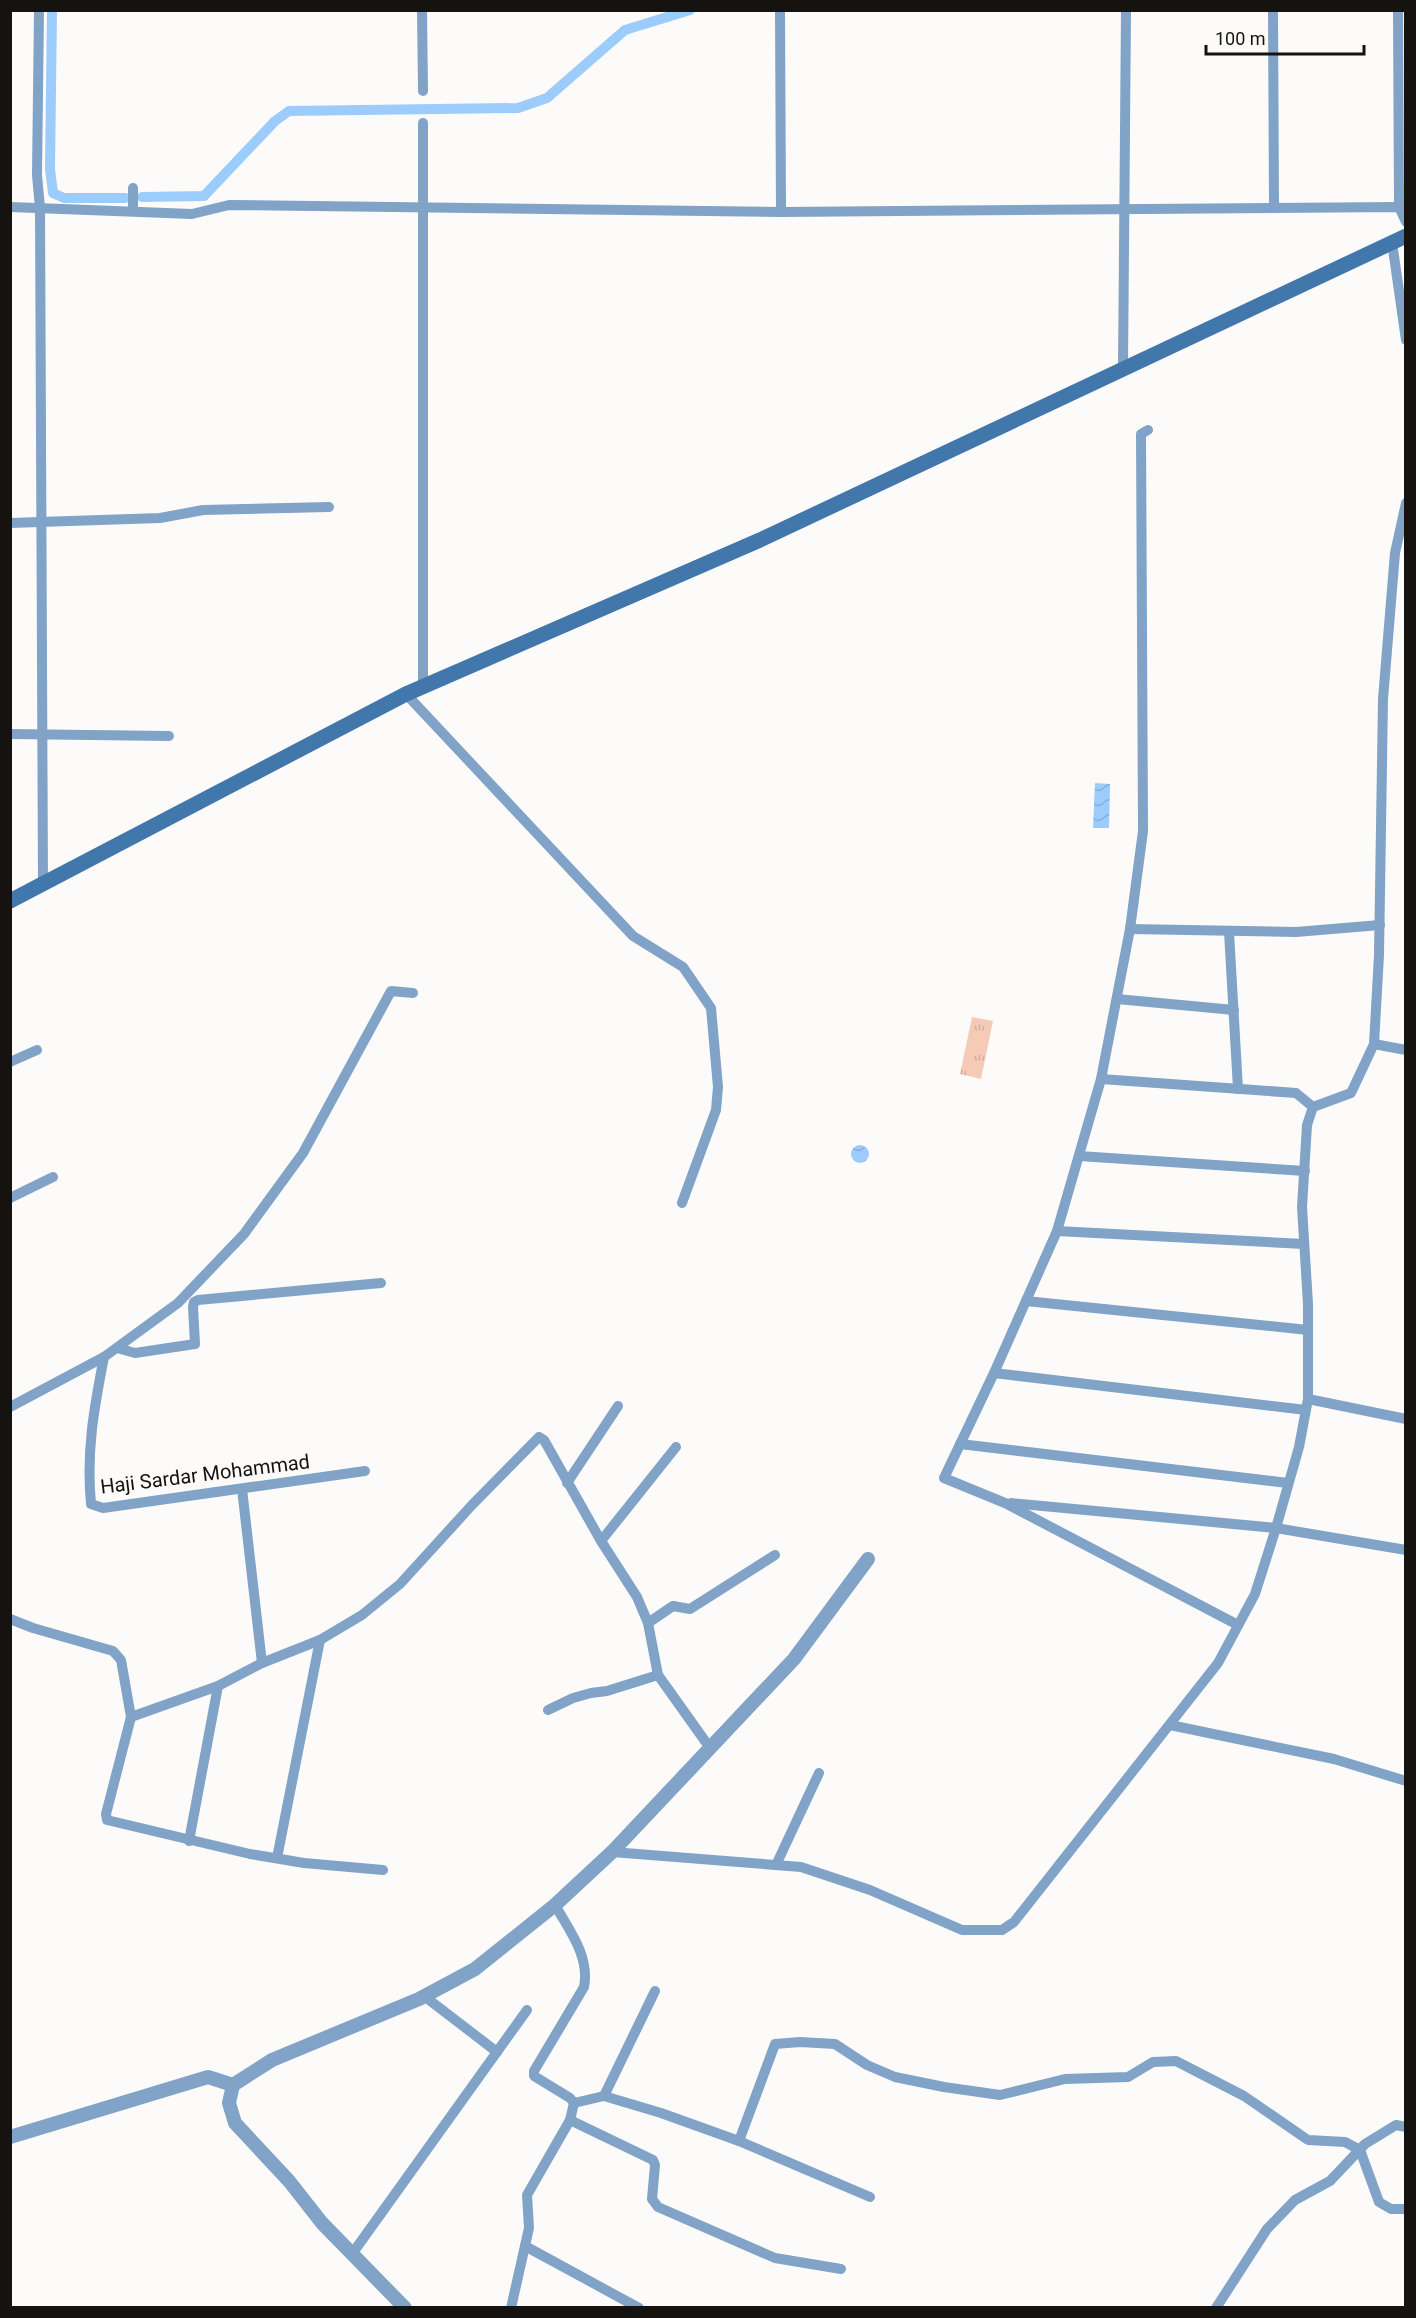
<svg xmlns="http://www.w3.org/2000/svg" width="1416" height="2318" font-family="Roboto,sans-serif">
<defs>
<pattern id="grass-tufts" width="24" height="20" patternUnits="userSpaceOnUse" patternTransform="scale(1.5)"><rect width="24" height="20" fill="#f5cbb7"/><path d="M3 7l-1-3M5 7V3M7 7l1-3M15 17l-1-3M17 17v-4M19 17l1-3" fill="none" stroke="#d1ad9c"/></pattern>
<pattern id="water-waves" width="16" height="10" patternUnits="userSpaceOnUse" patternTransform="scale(1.5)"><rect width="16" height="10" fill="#9cccfc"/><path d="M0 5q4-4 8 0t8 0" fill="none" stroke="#86aed7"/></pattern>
</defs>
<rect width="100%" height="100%" fill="#fdfbfa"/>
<!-- grass -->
<polygon fill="url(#grass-tufts)" points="972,1017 993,1021 981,1079 960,1074"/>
<!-- water -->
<g fill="url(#water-waves)">
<polygon points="1095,783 1110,784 1109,828 1093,828"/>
<circle cx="860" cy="1154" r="9"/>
</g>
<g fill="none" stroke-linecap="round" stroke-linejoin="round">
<!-- canal -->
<g stroke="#9cccfc" stroke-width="10">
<polyline points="52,10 50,169 53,193 64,198 125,198"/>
<polyline points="142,197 204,196 275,121 289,111 518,108 547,98 625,30 690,10"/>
</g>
<!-- minor -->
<g stroke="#80a3c7" stroke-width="10">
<polyline points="39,10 37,175 40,208 43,884"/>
<polyline points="422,10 423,91"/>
<polyline points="780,10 781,212"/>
<polyline points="1273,10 1274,208"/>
<polyline points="1398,10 1399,207"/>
<polyline points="10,207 192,214 229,205 781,212 1399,207 1406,222"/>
<polyline points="133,211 133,188"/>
<polyline points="1392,242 1406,340"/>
<polyline points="1123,368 1126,10"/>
<polyline points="1148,430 1141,434 1143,831 1130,929 1101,1079 1057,1231 994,1373 944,1478 1005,1503 1238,1625"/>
<polyline points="10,523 160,518 203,510 329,507"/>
<polyline points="423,687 423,123"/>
<polyline points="406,694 633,936 683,967 711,1008 718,1087 716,1110 682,1203"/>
<polyline points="10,734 169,736"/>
<polyline points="1130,929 1296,932 1380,925"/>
<polyline points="1229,932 1238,1089"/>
<polyline points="1117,999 1234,1010"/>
<polyline points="1374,1044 1406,1050"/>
<polyline points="10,1062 37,1050"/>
<polyline points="1101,1079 1296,1093 1313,1107"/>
<polyline points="1079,1156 1305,1171"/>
<polyline points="10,1198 53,1177"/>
<polyline points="1057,1231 1304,1244"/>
<polyline points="1026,1301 1308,1330"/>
<polyline points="117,1348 135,1353 195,1344 193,1307 194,1302 198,1300 381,1283"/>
<path d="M104 1357C94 1408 86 1452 91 1504L103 1508 365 1471"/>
<polyline points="994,1373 1306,1410"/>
<polyline points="1308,1399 1406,1419"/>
<polyline points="10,1407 104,1357 178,1303 244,1234 303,1153 391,991 413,993"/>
<polyline points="960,1444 1288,1483"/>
<polyline points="567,1483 618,1406"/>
<polyline points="242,1489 262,1663"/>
<polyline points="1011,1503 1276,1528 1406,1550"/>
<polyline points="601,1541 676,1447"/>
<polyline points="10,1619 33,1628 113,1651 121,1660 131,1717 106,1814 107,1820 250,1854 304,1863 383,1870"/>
<polyline points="648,1623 673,1606 690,1609 775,1555"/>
<polyline points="548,1710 573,1698 591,1693 607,1691 658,1675"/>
<polyline points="131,1717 218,1686 262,1663 320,1640 362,1615 400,1584 472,1505 539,1437 544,1440 601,1541 637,1597 648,1623 658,1675 710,1748"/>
<polyline points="1170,1725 1334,1759 1406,1781"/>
<polyline points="189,1841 218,1686"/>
<polyline points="612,1852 801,1867 870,1890 962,1930 1002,1930 1014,1922 1218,1663 1255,1594 1276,1528 1299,1447 1308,1399 1308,1304 1302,1207 1307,1125 1313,1107 1351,1093 1374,1044 1379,955 1383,699 1395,553 1406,503"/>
<polyline points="277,1858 320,1640"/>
<polyline points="776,1865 819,1773"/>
<polyline points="424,1996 497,2052"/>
<polyline points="604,2096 655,1991"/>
<polyline points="574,2103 604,2096 661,2113 739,2141 870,2197"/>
<polyline points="570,2120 653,2160 655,2165 652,2199 658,2207 775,2258 841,2269"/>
<polyline points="739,2141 775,2044 800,2042 835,2044 867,2065 895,2077 944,2087 1000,2095 1065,2079 1128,2077 1153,2062 1176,2061 1244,2096 1308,2140 1345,2142 1360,2150 1379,2202 1391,2209 1406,2209"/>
<polyline points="525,2246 639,2308"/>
<polyline points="352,2254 527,2010"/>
<path d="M511 2308 529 2228 527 2195 570 2120 574 2103 570 2098 534 2076V2071L584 1987C590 1956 569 1930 555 1905"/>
<polyline points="1216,2308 1267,2229 1295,2200 1330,2181 1365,2144 1396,2125 1406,2127"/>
</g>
<!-- tertiary -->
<g stroke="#80a3c7" stroke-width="14">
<polyline points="10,2137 208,2077 233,2085"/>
<polyline points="405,2308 322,2223 289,2181 235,2123 229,2103 233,2085 272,2060 419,1999 475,1969 555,1905 612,1852 794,1659 868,1559"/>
</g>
<!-- secondary -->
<polyline stroke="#4277ab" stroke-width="15" points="10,901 406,694 760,540 1406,236"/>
</g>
<g text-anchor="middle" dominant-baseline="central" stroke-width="4.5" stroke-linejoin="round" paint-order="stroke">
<!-- street labels -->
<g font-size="20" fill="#161210" stroke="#fdfbfa">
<text transform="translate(205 1474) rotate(-7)">Haji Sardar Mohammad</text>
</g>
</g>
<!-- border -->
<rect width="1416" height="2318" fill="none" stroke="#161210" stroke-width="24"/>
<!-- scale -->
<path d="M1206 45v9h158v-9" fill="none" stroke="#161210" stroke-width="3"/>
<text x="1215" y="45" font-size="18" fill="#161210" stroke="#fdfbfa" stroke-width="4.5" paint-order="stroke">100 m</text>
</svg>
